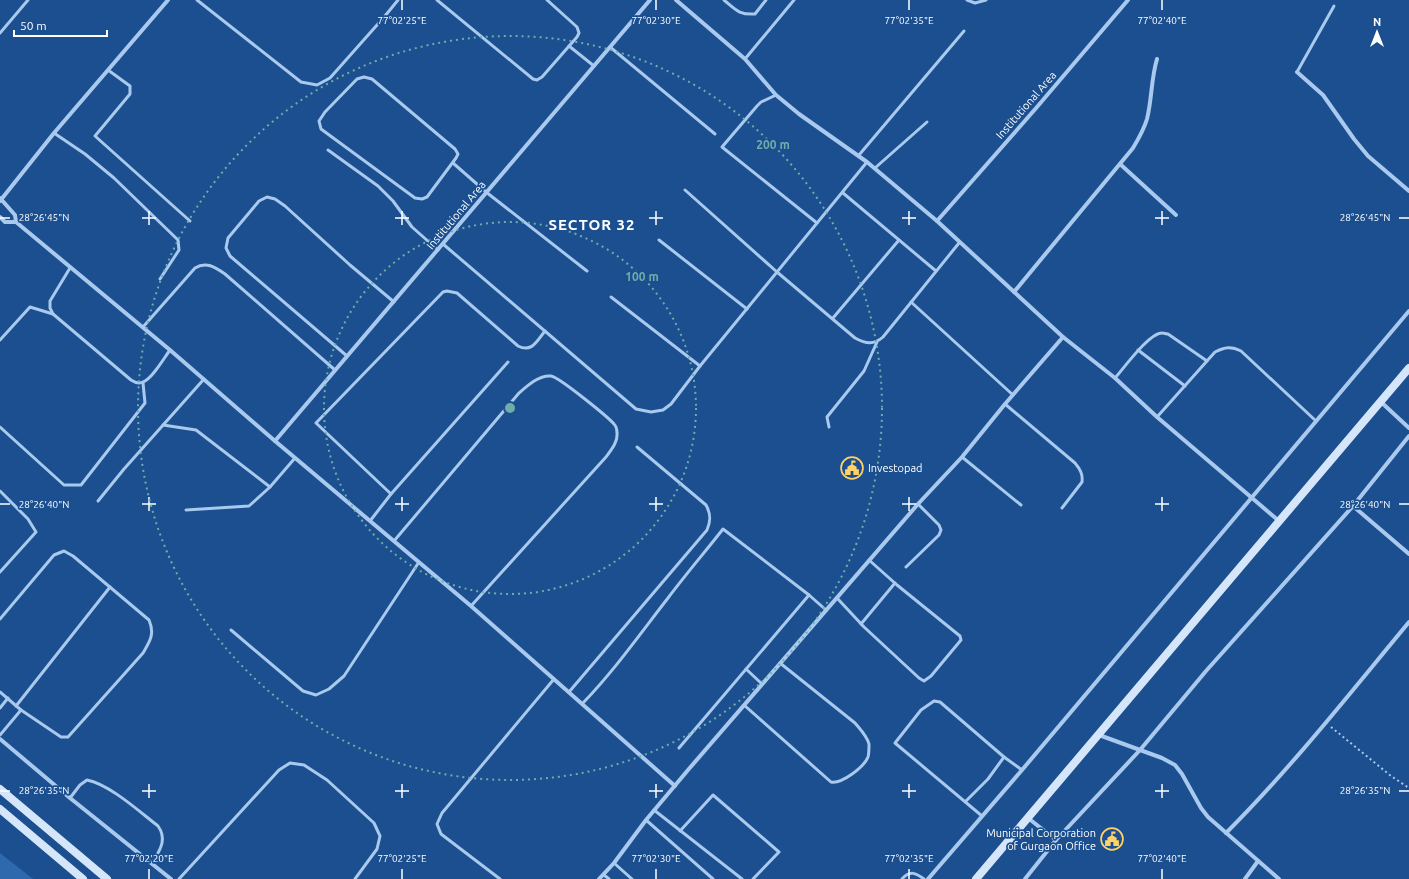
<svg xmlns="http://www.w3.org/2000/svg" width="1409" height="879" font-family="Ubuntu,sans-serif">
<rect width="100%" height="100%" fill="#1b4f8f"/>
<!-- green -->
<polygon fill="#2e69ad" points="0,853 33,879 0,879"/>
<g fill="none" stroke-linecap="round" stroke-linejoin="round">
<!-- path -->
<polyline stroke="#a9c9ee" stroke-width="2" stroke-dasharray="2 3" stroke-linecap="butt" points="1331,727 1391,776 1409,788"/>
<!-- lane -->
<g stroke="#a9c9ee" stroke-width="3">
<polyline points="197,0 301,82 317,85 330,78 385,16 398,0"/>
<polyline points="437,0 533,79 537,80 542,77 577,37 579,33 577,27 547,0"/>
<path d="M724 0C736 10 739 15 755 14L766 0"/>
<polyline points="967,0 975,3 986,0"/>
<polyline points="0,33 28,0"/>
<polyline points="569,46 594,66"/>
<polyline points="610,47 715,134"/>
<polyline points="745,59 794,0"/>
<polyline points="108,70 130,86 130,94 95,136 190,221"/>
<polyline points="1297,72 1334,6"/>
<polygon points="364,77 372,79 455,149 458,154 456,158 427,197 422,199 415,198 321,129 319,121 325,112 357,79"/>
<polyline points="776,95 761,102 757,106 722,147 817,223"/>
<polyline points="54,133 85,154 114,178 178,240 179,250 160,279"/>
<polyline points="328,150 378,186 393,201 412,227 438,250"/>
<polyline points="859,155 964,31"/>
<polyline points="453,163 486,192 587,271"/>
<polyline points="875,168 927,122"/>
<path d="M685 190 777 272 855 338C866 344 874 345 883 337L959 243"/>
<polyline points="843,193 936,271"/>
<polyline points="659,240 747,309"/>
<polyline points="443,244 636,409 651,412 663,410 671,404 700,366 867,162"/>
<path d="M70 268 50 301V308L53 314 131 380C134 382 139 384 143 382 152 379 164 358 170 350"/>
<polyline points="611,297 700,366"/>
<polyline points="911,302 1013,395"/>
<polyline points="833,318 899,240"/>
<path d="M143 327 195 268C206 261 215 267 225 274L335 370"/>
<polyline points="0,340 30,307 53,314"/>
<polyline points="1138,350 1185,386"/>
<polyline points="347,356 230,256 226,248 228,238 259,201 267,197 275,199 285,206 350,265 394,302"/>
<path d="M1115 378C1124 368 1149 333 1162 333 1164 333 1166 334 1168 334L1207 361"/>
<path d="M1005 404 1075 463C1080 469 1083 474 1082 482L1062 508"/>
<path d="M1157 417 1215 352C1225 347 1231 346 1241 351L1316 421"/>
<polyline points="163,425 196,430 270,487 295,458"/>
<polyline points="0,427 64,485 81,485 145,403 143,383"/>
<polyline points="829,427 827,417 864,371 877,342"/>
<polyline points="962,457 1021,505"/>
<polyline points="0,491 28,519 36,532 0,572"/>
<path d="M391 494 316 423 443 292 447 291 457 293 518 346C532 353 537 341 545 331"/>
<polyline points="98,501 124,469 204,379"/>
<polyline points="186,510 249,506 270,487"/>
<polyline points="370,521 391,494 508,362"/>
<path d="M394 541 519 393C528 385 539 375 551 376 559 377 608 417 614 424 616 426 617 430 617 433 618 442 611 450 606 457L471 606"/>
<polyline points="906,567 939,535 941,530 939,525 918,504"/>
<polyline points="837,598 864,627 919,678 924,681 931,676 961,640 960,636 897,585 869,560"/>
<path d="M0 619 54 555 64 551 73 556 149 620C155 634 150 641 143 653L68 737H61L21 710 0 692"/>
<polyline points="861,624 895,583"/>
<polyline points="231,630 303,691 316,695 329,689 344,676 419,562"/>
<polyline points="746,669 762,684"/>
<path d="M569 692 707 530C711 521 711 514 706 505L637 447"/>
<path d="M582 704C614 671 640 634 668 598 686 574 705 552 723 529L809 595 826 610"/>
<path d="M744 705 831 782C842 784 864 767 868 757 869 754 869 747 869 744 867 736 860 729 855 723L780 663"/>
<polyline points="16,706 110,587"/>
<polyline points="0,708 8,698"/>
<polyline points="0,735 21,710"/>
<polyline points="679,748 809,595"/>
<path d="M70 798 80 785 87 780C109 784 140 812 158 826 168 840 159 851 152 864"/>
<polyline points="966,801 988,779 1004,757"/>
<polyline points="654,810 742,879"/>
<polyline points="982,816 895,743 921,710 934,701 940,702 1004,757 1022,770"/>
<polyline points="646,820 713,879"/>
<polyline points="680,831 713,795 779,852 753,879"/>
<polyline points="614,863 632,879"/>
<polyline points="604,875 609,879"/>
<polyline points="179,879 279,770 290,763 304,765 327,780 374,823 380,836 377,849 355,879"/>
<polyline points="500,879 441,834 437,824 442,813 554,679"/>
<path d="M902 879C910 870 916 873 924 879"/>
</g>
<!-- street -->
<g stroke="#a9c9ee" stroke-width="4">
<polyline points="676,0 745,59 776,95 799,114 867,162 937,221 1063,337 1115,378 1157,417 1279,521"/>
<polyline points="1297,72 1323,95 1354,139 1368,156 1409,191"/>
<polyline points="1120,164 1176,215"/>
<polyline points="0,198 15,215 16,222"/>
<polyline points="0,201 54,133 168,0"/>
<polyline points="0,217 5,222 16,222 170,350 275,441 471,606 675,786"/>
<polyline points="937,221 1037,107 1128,0"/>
<path d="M1014 292 1133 148C1139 138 1144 129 1147 119 1152 99 1151 79 1157 59"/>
<polyline points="1381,402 1409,428"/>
<polyline points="275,441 650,0"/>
<polyline points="1353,506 1409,554"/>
<polyline points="1099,735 1162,758 1175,765 1182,774 1201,808 1208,817 1279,879"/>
<polyline points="0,739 70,798 171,879"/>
<polyline points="1028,818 1056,840"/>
<path d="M1226 833C1292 767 1350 693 1409 622"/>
<polyline points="599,879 614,863 646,820 688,770 918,504 962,457 1005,404 1063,337"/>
<polyline points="928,879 1022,770 1409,311"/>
<polyline points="1025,879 1056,840 1140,750 1206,671 1353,506 1409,436"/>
<polyline points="1245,879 1258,861"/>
</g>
<!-- secondary -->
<g stroke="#d6e6fa" stroke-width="8">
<polyline points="0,789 107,879"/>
<polyline points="0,809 83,879"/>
<polyline points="976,879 1409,368"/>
</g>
</g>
<!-- ticks -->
<path fill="none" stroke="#fff" stroke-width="1.5" d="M402 0V10M656 0V10M909 0V10M1162 0V10M149 211V225M402 211V225M656 211V225M909 211V225M1162 211V225M0 218H10M142 218H156M395 218H409M649 218H663M902 218H916M1155 218H1169M1399 218H1409M149 497V511M402 497V511M656 497V511M909 497V511M1162 497V511M0 504H10M142 504H156M395 504H409M649 504H663M902 504H916M1155 504H1169M1399 504H1409M149 784V798M402 784V798M656 784V798M909 784V798M1162 784V798M0 791H10M142 791H156M395 791H409M649 791H663M902 791H916M1155 791H1169M1399 791H1409M149 869V879M402 869V879M656 869V879M909 869V879M1162 869V879"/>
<!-- distance rings -->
<g fill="none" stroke="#6fada8" stroke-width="2" stroke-dasharray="2 4">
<circle cx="510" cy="408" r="186"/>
<circle cx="510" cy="408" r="372"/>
</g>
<!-- icons -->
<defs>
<g id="civic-ring" transform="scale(1.15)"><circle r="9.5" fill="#1b4f8f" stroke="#ffd166" stroke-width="1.5"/><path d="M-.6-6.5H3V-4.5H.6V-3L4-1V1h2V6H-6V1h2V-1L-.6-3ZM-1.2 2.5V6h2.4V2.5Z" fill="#ffd166"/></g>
</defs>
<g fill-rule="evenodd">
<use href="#civic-ring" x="852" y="468"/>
<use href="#civic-ring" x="1112" y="839"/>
</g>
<g text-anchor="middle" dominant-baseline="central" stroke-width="3.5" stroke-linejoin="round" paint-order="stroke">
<!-- street labels -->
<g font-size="11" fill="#fff" stroke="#1b4f8f">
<text transform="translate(1026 105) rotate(-49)">Institutional Area</text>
<text transform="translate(456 215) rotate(-50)">Institutional Area</text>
</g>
<!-- poi labels -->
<g font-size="11" fill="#fff" stroke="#1b4f8f" text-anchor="start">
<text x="868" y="468">Investopad</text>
<text x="1096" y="833" text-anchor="end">Municipal Corporation<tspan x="1096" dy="13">of Gurgaon Office</tspan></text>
</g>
<!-- district labels -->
<g font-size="15" font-weight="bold" letter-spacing="1" fill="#fff" stroke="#1b4f8f">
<text x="592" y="224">SECTOR 32</text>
</g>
</g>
<g font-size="10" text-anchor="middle" fill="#fff" stroke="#1b4f8f" stroke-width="3.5" stroke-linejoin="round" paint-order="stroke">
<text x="402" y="24">77°02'25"E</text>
<text x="656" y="24">77°02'30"E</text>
<text x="909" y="24">77°02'35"E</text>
<text x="1162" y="24">77°02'40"E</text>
<text x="44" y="221">28°26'45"N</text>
<text x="1365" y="221">28°26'45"N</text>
<text x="44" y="508">28°26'40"N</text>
<text x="1365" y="508">28°26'40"N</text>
<text x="44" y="794">28°26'35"N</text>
<text x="1365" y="794">28°26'35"N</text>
<text x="149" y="862">77°02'20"E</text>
<text x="402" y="862">77°02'25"E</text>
<text x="656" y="862">77°02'30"E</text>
<text x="909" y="862">77°02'35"E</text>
<text x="1162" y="862">77°02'40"E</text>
</g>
<circle cx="510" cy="408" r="6" fill="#6fada8" stroke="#1b4f8f" stroke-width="2"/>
<g font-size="12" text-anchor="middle" font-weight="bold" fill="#6fada8" stroke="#1b4f8f" stroke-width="3.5" stroke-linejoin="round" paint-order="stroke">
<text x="773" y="149">200 m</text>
<text x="642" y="281">100 m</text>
</g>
<!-- north arrow -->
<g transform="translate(1377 32)" stroke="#1b4f8f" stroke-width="3" paint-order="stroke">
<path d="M0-3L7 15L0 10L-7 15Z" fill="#ffffff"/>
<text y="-6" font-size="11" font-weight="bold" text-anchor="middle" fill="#ffffff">N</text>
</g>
<!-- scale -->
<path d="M14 30v6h93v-6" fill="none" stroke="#ffffff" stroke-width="2"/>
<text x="20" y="30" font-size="12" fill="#ffffff" stroke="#1b4f8f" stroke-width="3" paint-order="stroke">50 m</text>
</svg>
